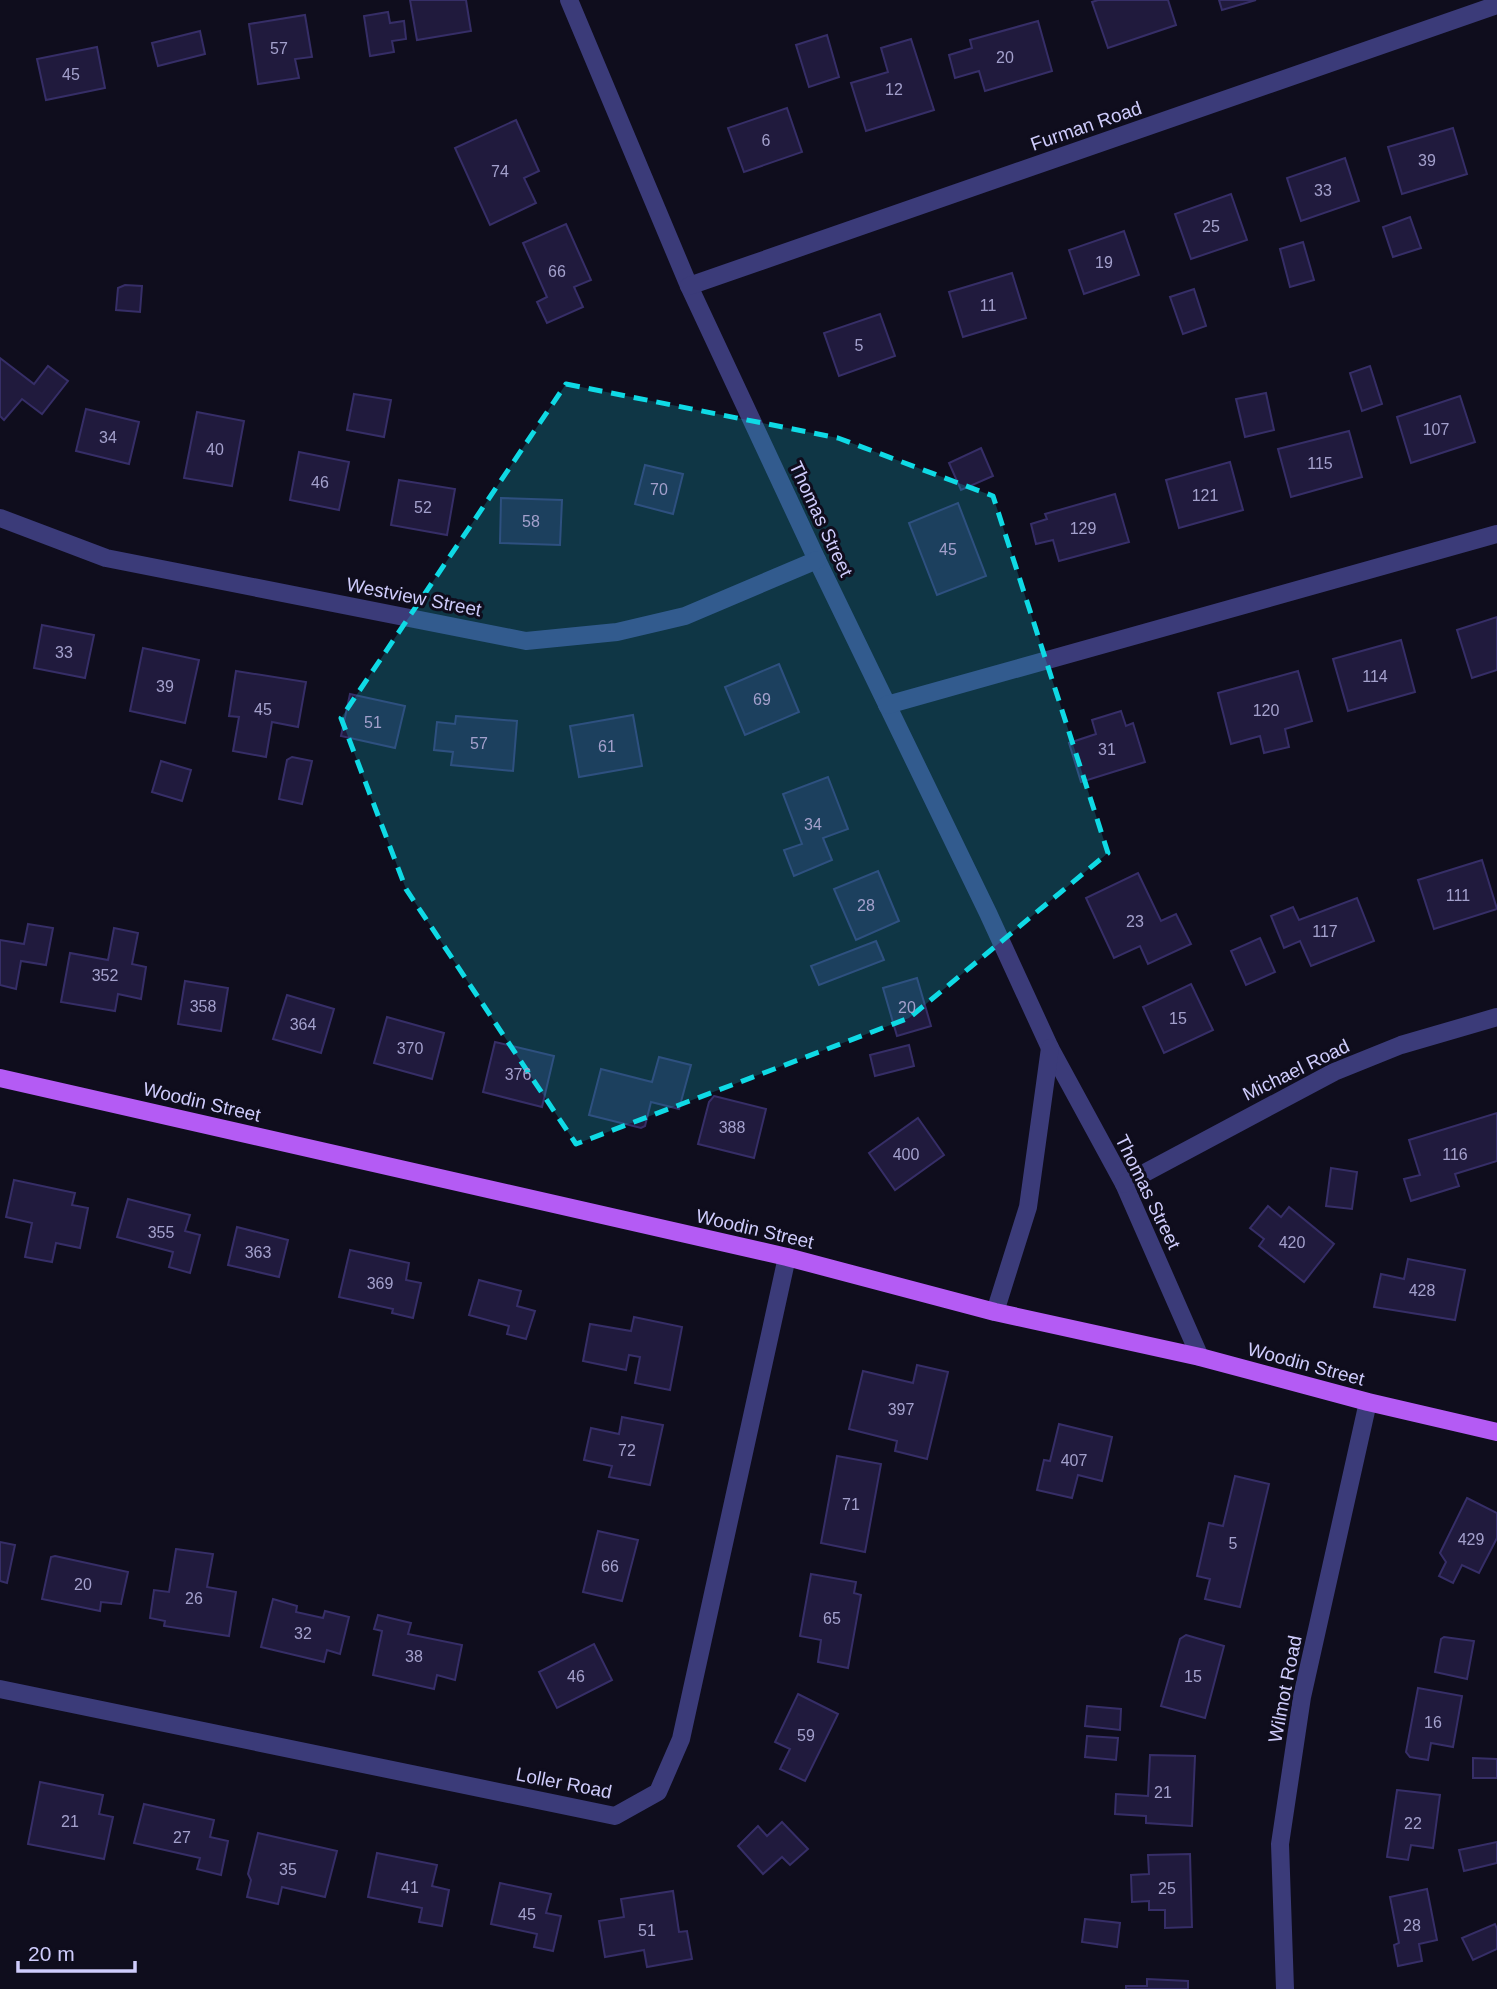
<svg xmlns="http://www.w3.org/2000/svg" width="1497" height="1989" font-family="Helvetica,sans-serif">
<rect width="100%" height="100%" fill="#0f0d1d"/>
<!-- building -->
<g fill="#201a3d" stroke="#362e67" stroke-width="2">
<polygon points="410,0 466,0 471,31 417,40"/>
<polygon points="1098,0 1168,0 1176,25 1108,48 1092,2"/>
<polygon points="1219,0 1256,0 1222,10"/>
<polygon points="388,12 390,23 404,21 406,39 392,41 394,52 370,56 364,16"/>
<polygon points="305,15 312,57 295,59 299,78 258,84 249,24"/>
<polygon points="1038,21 1052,71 985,91 979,71 955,78 949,55 972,48 970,40"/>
<polygon points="200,31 205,54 158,66 152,43"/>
<polygon points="827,35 839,77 809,87 796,45"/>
<polygon points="911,39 934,110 866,131 851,83 888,72 881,48"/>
<polygon points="97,47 105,88 46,100 37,59"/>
<polygon points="787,108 802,152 744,172 728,128"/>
<polygon points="516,120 539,171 524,178 536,203 490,225 455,148"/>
<polygon points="1453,128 1467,174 1402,194 1388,147"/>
<polygon points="1345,158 1359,201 1301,221 1287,178"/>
<polygon points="1231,194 1247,240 1191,259 1175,214"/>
<polygon points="1410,217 1421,248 1393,257 1383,227"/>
<polygon points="566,224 591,280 574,287 583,307 547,323 537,302 547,297 523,243"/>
<polygon points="1124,231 1139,275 1084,294 1069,250"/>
<polygon points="1303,242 1314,280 1290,287 1280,249"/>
<polygon points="1012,273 1026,318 963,337 949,292"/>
<polygon points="125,285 142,286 140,312 116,310 118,288"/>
<polygon points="1194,289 1206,326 1183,334 1170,297"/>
<polygon points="880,314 895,356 839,376 824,333"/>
<polygon points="0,358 34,384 48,366 68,381 42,414 22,399 4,420 0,416"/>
<polygon points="1370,366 1382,404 1362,411 1350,373"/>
<polygon points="1266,393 1274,430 1245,437 1236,399"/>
<polygon points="354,394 391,400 384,437 347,430"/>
<polygon points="1460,396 1475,442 1411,463 1397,417"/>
<polygon points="86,409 139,422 129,464 76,451"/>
<polygon points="197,412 244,421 232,486 184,478"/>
<polygon points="1349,431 1362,477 1291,497 1278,449"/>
<polygon points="981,448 993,476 961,490 949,463"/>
<polygon points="299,452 349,462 339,510 290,500"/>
<polygon points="1230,462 1243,510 1179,528 1166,480"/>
<polygon points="645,465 683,474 673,514 635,504"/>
<polygon points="399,480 455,489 447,535 391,525"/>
<polygon points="1115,494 1129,542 1059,561 1053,540 1036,544 1031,524 1047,519 1045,514"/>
<polygon points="501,498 562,500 560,545 500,543"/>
<polygon points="958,503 986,576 937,595 909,523"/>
<polygon points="1497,617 1497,670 1472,678 1457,630"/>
<polygon points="42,625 94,635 85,678 34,668"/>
<polygon points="1401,640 1415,692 1348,711 1333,659"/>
<polygon points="143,648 199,660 185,723 130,711"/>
<polygon points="779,664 799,712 745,735 725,687"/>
<polygon points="236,671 306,682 298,727 272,722 266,757 233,751 239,717 229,716"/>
<polygon points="1298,671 1312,721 1285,729 1289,747 1264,753 1260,736 1231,744 1218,693"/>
<polygon points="350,694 405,706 395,748 341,736"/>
<polygon points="1121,711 1126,726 1133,723 1145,762 1081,782 1069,743 1096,734 1092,720"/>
<polygon points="633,715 642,766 579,777 570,726"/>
<polygon points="456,716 517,721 513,771 451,765 453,752 434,750 437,722 455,724"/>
<polygon points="292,757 312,761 302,804 279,799 287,760"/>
<polygon points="161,761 191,770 182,801 152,792"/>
<polygon points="828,777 848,829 823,838 832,860 794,876 784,850 802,844 783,794"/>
<polygon points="1482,860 1497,909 1434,929 1418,880"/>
<polygon points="878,871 899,921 856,940 834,889"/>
<polygon points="1138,873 1161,921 1176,914 1191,944 1148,964 1140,946 1114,958 1086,898"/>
<polygon points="1357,898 1374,941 1311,966 1300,941 1284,948 1271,916 1293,907 1299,920"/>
<polygon points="28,924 53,928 46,965 21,961 16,989 0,985 0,940 24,944"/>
<polygon points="114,928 138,933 132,964 146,967 141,999 118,994 115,1011 61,1002 70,953 108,960"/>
<polygon points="1260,938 1275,972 1246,985 1231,951"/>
<polygon points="876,941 884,960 819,985 811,966"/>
<polygon points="917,978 931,1026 897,1036 883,988"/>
<polygon points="185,981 228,988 221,1031 178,1024"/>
<polygon points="1191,984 1213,1030 1164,1053 1143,1007"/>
<polygon points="287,995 334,1009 321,1053 273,1039"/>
<polygon points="387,1017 444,1033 432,1079 374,1063"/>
<polygon points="495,1042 554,1056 542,1107 483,1092"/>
<polygon points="909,1045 914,1066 875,1076 870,1055"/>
<polygon points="659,1057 691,1065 679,1109 651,1102 645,1126 641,1128 589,1115 601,1069 652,1082"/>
<polygon points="714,1096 766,1109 754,1158 698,1144 709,1102"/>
<polygon points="1497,1113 1497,1161 1455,1174 1459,1186 1411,1201 1404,1179 1420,1175 1409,1140"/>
<polygon points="918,1118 944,1155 895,1190 869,1153"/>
<polygon points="1331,1168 1357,1172 1352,1209 1326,1206"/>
<polygon points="14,1180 75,1193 72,1205 88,1208 80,1248 56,1243 52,1262 25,1257 32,1223 6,1217"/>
<polygon points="128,1199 190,1215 185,1231 200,1235 190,1273 169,1267 173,1252 117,1237"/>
<polygon points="1268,1206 1281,1217 1289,1207 1334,1244 1304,1282 1259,1246 1264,1239 1250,1228"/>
<polygon points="237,1227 288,1240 279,1277 228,1265"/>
<polygon points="350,1250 409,1263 406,1280 421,1283 413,1318 392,1313 393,1309 339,1297"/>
<polygon points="1408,1259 1465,1270 1455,1320 1374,1307 1381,1274 1404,1279"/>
<polygon points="479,1280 521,1291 517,1306 535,1311 526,1339 507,1334 509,1326 469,1315"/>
<polygon points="634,1317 682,1327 670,1390 635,1383 640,1357 629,1355 626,1370 583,1361 590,1324 631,1331"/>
<polygon points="917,1365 948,1372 927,1459 895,1451 897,1441 849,1429 863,1371 913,1383"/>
<polygon points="622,1417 663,1425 650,1485 609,1477 612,1466 584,1460 591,1428 619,1434"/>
<polygon points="1059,1424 1112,1437 1102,1481 1078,1475 1072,1498 1037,1490 1044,1460 1050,1461"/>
<polygon points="837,1456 881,1464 865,1552 821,1543"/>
<polygon points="1235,1476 1269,1484 1240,1607 1205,1599 1210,1579 1197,1576 1209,1523 1223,1526"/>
<polygon points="1467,1498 1497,1513 1497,1538 1479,1573 1462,1565 1453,1583 1439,1576 1446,1562 1440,1553"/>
<polygon points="598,1531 638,1540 622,1601 583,1592"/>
<polygon points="0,1542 15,1545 7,1583 0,1581"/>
<polygon points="176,1549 213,1554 207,1587 236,1592 229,1636 164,1626 165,1621 150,1618 154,1590 169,1592"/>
<polygon points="55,1556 128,1572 121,1604 101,1602 100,1611 42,1599 51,1557"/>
<polygon points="811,1574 856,1582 854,1593 861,1595 848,1668 818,1662 821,1640 800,1636"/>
<polygon points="273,1599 297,1606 296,1612 323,1618 325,1611 349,1617 340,1654 327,1650 324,1662 261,1647"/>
<polygon points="378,1615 411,1623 408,1634 462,1645 455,1680 437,1675 434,1689 373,1675 382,1631 374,1629"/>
<polygon points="1186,1635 1224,1646 1205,1718 1161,1706 1180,1639"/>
<polygon points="1444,1637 1474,1641 1467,1679 1435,1672 1441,1639"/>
<polygon points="594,1644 612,1680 557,1708 539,1672"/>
<polygon points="1418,1688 1462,1696 1453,1747 1431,1743 1428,1760 1410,1757 1406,1752"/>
<polygon points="798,1694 838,1714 805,1781 780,1769 790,1749 775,1742"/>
<polygon points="1087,1706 1121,1709 1120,1730 1085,1726"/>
<polygon points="1087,1736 1118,1738 1116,1760 1085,1757"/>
<polygon points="1150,1755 1195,1756 1192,1826 1146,1823 1146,1816 1115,1814 1116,1794 1148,1796"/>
<polygon points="1473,1758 1497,1759 1497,1778 1473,1778"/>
<polygon points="40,1782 103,1795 99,1814 113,1817 104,1859 28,1844"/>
<polygon points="1397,1790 1440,1795 1433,1848 1411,1845 1408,1860 1387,1857"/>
<polygon points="144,1804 214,1820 210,1837 228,1841 221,1875 197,1869 200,1858 134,1843"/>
<polygon points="782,1822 808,1849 790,1865 782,1857 763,1874 738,1846 758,1826 767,1836"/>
<polygon points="258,1833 337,1851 325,1897 282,1887 278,1904 247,1897 251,1880 248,1874"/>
<polygon points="1497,1842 1497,1863 1464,1871 1459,1850"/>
<polygon points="377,1853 437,1865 432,1886 449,1890 442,1926 419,1922 422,1908 368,1897"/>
<polygon points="1190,1854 1192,1927 1165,1928 1165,1910 1149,1910 1149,1901 1132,1902 1131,1875 1149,1874 1148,1855"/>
<polygon points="500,1883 551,1894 546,1913 561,1916 553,1951 534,1947 537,1934 491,1924"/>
<polygon points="1427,1889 1437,1940 1419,1944 1422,1961 1398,1966 1394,1945 1399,1943 1390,1897"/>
<polygon points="673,1891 679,1932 687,1931 692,1959 647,1967 644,1950 605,1957 599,1921 624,1917 621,1899"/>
<polygon points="1085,1919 1120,1923 1117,1947 1082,1942"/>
<polygon points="1495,1924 1497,1929 1497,1949 1473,1960 1462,1938"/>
<polygon points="1147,1979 1188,1981 1188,1989 1126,1989 1126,1986 1147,1986"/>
</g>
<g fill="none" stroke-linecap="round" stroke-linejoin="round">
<!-- minor -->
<g stroke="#3b3b79" stroke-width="18">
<polyline points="569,0 689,286 817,560 988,913 1050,1048 1124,1184 1200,1357"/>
<polyline points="689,286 1497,5"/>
<polyline points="0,518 106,558 526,641 617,632 685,616 817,560"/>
<polyline points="887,705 1497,534"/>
<polyline points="1124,1184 1334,1072 1401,1045 1497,1017"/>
<polyline points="995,1312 1028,1207 1050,1048"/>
<polyline points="0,1689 615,1816 658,1792 681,1739 787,1257"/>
<polyline points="1285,1989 1280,1844 1302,1697 1368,1402"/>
</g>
<!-- major -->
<polyline stroke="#b45bf4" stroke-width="18" points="0,1078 787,1257 995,1312 1200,1357 1368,1402 1497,1432"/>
</g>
<!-- marked area -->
<path fill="#0fdae5" fill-opacity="0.2" stroke="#0fdae5" stroke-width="5" stroke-dasharray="14 9" stroke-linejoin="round" d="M566 384 838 438 993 496 1108 853 909 1018 576 1144 406 889 341 718Z"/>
<g text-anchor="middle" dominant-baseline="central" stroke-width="6" stroke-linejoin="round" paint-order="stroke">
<!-- number labels -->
<g font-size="16" fill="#a3a0cc">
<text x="279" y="48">57</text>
<text x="1005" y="57">20</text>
<text x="71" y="74">45</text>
<text x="894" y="89">12</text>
<text x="766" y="140">6</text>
<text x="1427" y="160">39</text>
<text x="500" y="171">74</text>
<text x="1323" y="190">33</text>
<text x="1211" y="226">25</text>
<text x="1104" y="262">19</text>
<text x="557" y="271">66</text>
<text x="988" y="305">11</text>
<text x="859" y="345">5</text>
<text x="1436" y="429">107</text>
<text x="108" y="437">34</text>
<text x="215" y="449">40</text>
<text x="1320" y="463">115</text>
<text x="320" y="482">46</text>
<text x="659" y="489">70</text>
<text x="1205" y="495">121</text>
<text x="423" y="507">52</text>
<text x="531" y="521">58</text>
<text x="1083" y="528">129</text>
<text x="948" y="549">45</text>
<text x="64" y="652">33</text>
<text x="1375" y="676">114</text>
<text x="165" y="686">39</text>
<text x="762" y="699">69</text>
<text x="263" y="709">45</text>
<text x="1266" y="710">120</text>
<text x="373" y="722">51</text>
<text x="479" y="743">57</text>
<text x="607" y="746">61</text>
<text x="1107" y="749">31</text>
<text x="813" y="824">34</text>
<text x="1458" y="895">111</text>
<text x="866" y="905">28</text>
<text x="1135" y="921">23</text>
<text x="1325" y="931">117</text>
<text x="105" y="975">352</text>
<text x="203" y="1006">358</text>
<text x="907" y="1007">20</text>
<text x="1178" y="1018">15</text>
<text x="303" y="1024">364</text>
<text x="410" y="1048">370</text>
<text x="518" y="1074">376</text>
<text x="732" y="1127">388</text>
<text x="906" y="1154">400</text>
<text x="1455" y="1154">116</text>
<text x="161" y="1232">355</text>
<text x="1292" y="1242">420</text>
<text x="258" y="1252">363</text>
<text x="380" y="1283">369</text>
<text x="1422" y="1290">428</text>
<text x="901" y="1409">397</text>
<text x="627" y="1450">72</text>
<text x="1074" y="1460">407</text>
<text x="851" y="1504">71</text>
<text x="1471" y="1539">429</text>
<text x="1233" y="1543">5</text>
<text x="610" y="1566">66</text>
<text x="83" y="1584">20</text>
<text x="194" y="1598">26</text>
<text x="832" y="1618">65</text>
<text x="303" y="1633">32</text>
<text x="414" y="1656">38</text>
<text x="576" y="1676">46</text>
<text x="1193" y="1676">15</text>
<text x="1433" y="1722">16</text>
<text x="806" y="1735">59</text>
<text x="1163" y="1792">21</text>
<text x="70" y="1821">21</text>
<text x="1413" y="1823">22</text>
<text x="182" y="1837">27</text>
<text x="288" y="1869">35</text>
<text x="410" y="1887">41</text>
<text x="1167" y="1888">25</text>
<text x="527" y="1914">45</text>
<text x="1412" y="1925">28</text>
<text x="647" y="1930">51</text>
</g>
<!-- street labels -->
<g font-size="19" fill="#cfccfc" stroke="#0f0d1d">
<text transform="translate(1086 126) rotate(-19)">Furman Road</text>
<text transform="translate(821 519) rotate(65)">Thomas Street</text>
<text transform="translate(414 597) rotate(11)">Westview Street</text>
<text transform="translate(1296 1070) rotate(-26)">Michael Road</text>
<text transform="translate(202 1102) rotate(13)">Woodin Street</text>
<text transform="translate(1148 1192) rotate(64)">Thomas Street</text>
<text transform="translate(755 1229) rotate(13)">Woodin Street</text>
<text transform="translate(1306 1364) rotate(15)">Woodin Street</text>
<text transform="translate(1285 1689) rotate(-79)">Wilmot Road</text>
<text transform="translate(564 1783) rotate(11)">Loller Road</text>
</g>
</g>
<!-- scale -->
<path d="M18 1961v10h117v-10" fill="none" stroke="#cfccfc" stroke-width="3.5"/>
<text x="28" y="1961" font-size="21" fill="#cfccfc" stroke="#0f0d1d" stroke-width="5" paint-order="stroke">20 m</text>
</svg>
